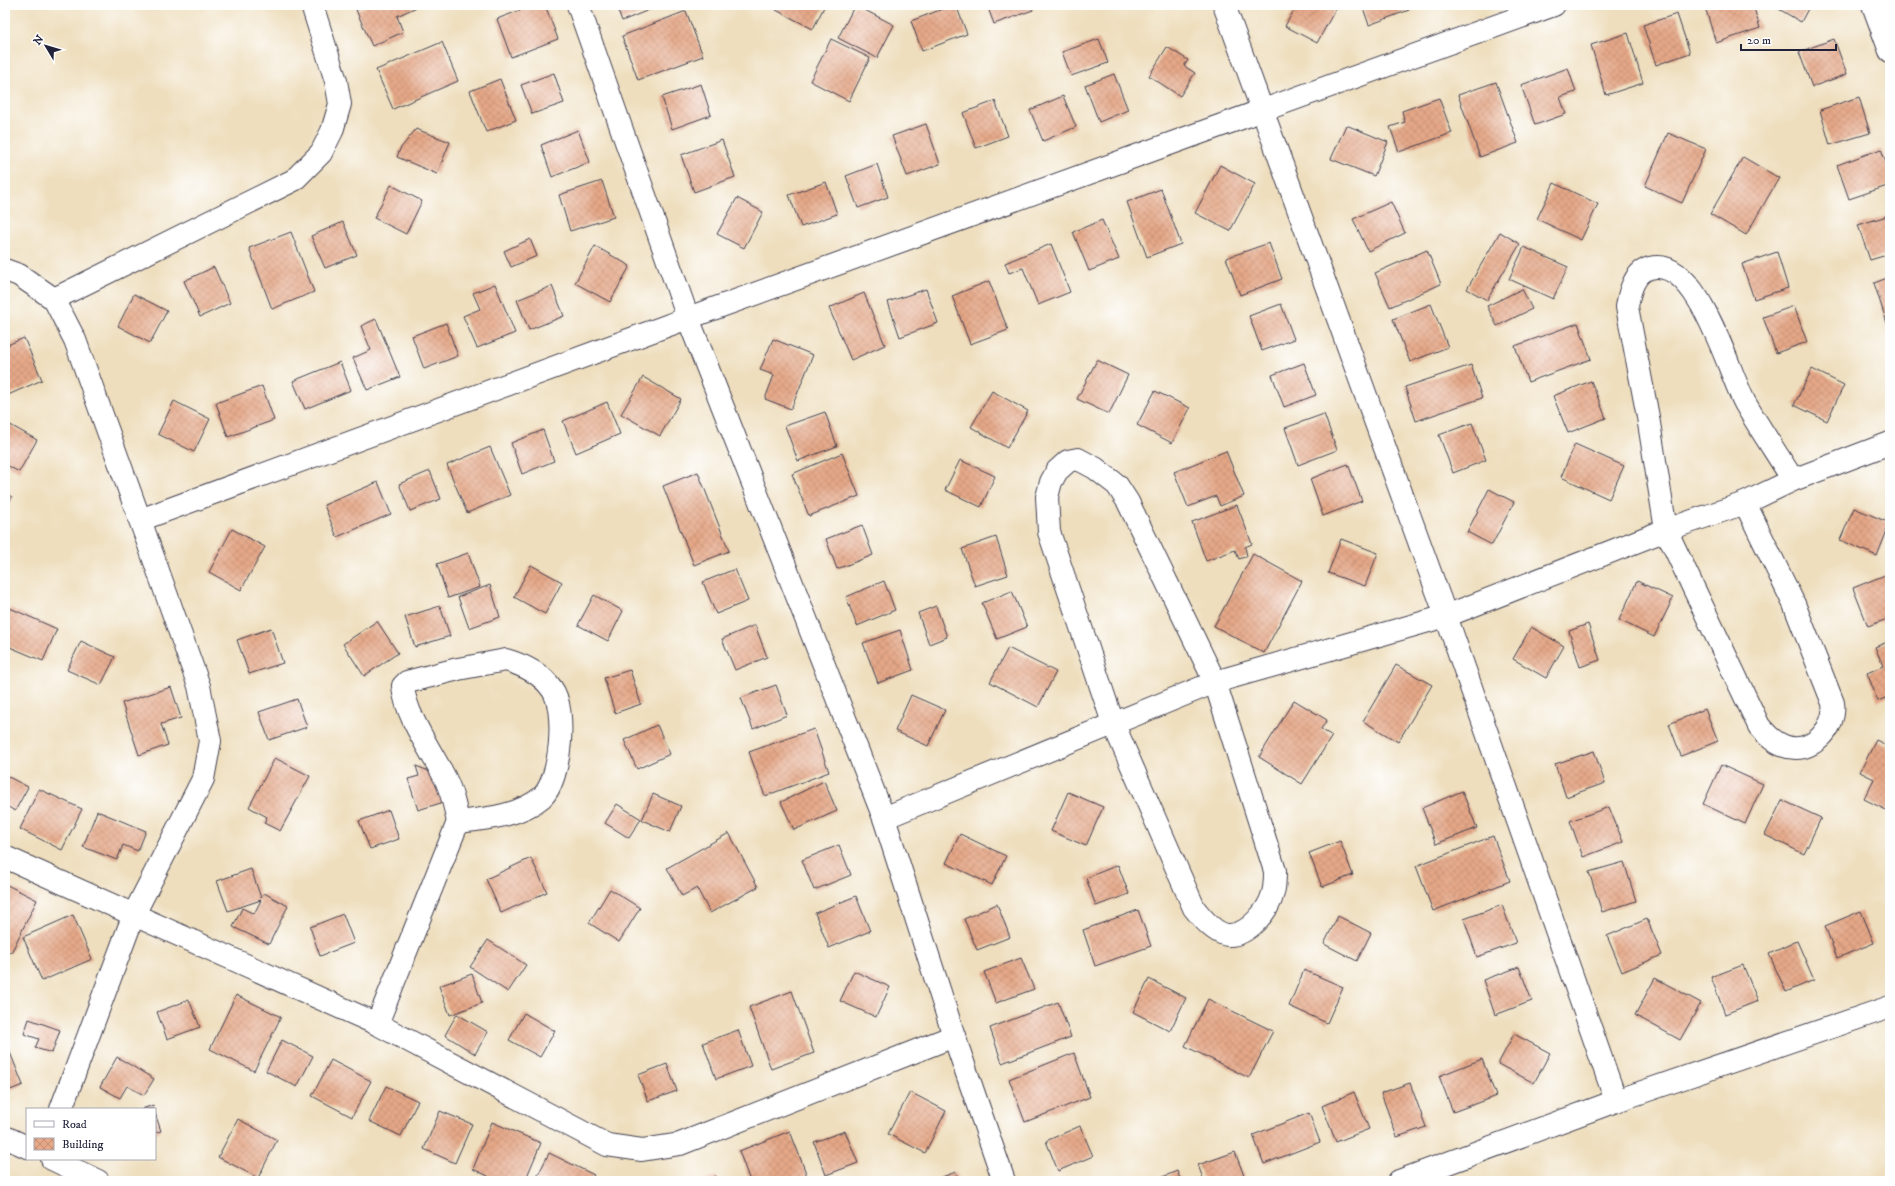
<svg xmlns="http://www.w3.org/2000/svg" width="1895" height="1186" font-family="'IM FELL DW Pica',serif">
<defs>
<pattern id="building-cross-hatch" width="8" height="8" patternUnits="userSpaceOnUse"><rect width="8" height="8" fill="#e5a787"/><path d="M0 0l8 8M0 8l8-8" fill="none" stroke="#c48f75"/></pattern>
</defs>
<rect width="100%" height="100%" fill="#fff"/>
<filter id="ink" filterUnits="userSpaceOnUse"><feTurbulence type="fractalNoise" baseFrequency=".025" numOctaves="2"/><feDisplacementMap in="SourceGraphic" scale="8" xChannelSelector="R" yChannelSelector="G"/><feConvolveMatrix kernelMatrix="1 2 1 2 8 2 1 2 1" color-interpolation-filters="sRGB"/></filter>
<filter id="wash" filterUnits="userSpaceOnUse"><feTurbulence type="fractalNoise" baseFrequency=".012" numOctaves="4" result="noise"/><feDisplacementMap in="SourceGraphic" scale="16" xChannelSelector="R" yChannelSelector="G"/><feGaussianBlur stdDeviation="0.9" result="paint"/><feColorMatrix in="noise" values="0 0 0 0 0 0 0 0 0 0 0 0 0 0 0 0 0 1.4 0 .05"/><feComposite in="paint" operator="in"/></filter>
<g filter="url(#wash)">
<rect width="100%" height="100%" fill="#eedebd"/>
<g id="blocks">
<!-- building -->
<g fill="url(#building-cross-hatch)">
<polygon points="368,5 421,5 397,16 403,32 372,46 356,10"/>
<polygon points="534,5 545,5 558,39 511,57 497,19"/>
<polygon points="616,5 661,5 622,21"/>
<polygon points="778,5 825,5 813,29 776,10"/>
<polygon points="855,5 894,25 877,58 838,38"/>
<polygon points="953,5 956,5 967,34 922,51 911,21"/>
<polygon points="987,5 1031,5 1033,10 994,24"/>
<polygon points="1297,5 1331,5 1336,8 1317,43 1285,26"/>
<polygon points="1362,5 1407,5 1409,10 1369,25"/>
<polygon points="1712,5 1753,5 1760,28 1716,43 1705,7"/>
<polygon points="1772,5 1810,5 1801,22"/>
<polygon points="686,11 703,56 638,80 622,36"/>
<polygon points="1677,14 1690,53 1656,65 1643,25"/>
<polygon points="1628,33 1643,83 1606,95 1591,45"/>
<polygon points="831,39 870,58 849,101 810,81"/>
<polygon points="1099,39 1108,63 1071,76 1062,52"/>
<polygon points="1834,39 1847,74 1812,87 1799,52"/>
<polygon points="442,42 458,81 393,109 376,70"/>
<polygon points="1167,47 1188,60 1184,66 1195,73 1180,96 1149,76"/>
<polygon points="1568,68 1576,92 1560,97 1566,114 1535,125 1521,85"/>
<polygon points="554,73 564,103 532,114 521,85"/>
<polygon points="1114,74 1128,110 1099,122 1085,85"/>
<polygon points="500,79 516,120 486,132 470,91"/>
<polygon points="1496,82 1518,143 1480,157 1458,95"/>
<polygon points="701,84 711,115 672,129 662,97"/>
<polygon points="1063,96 1076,127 1043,141 1030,110"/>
<polygon points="1859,97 1870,133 1830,145 1820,110"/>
<polygon points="1439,98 1452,133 1399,152 1390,127 1405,122 1402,111"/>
<polygon points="995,101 1008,136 976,148 963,113"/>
<polygon points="926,124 940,164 907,176 892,136"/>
<polygon points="1346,125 1388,142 1374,176 1331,159"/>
<polygon points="416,129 450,142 437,174 397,157 400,149"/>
<polygon points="578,130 590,162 552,177 541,145"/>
<polygon points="1668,133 1706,149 1682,203 1645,186"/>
<polygon points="722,140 735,177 694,192 681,155"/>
<polygon points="1881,149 1890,173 1890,185 1849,199 1837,165"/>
<polygon points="1743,157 1779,178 1746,235 1710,214"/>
<polygon points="877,164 888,197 858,208 846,176"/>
<polygon points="1220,165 1255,184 1230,231 1195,213"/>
<polygon points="602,181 614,217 570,231 559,195"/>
<polygon points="826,182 837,214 801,227 789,195"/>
<polygon points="1554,183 1598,204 1581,240 1537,219"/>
<polygon points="391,185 422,201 406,234 374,218"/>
<polygon points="1161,189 1181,244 1147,257 1127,202"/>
<polygon points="737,198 763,212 744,248 717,234"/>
<polygon points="1391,202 1405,233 1368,251 1353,219"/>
<polygon points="1890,215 1890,254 1870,260 1858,225"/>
<polygon points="1102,220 1119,259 1089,271 1073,232"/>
<polygon points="343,222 357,255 325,268 311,236"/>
<polygon points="291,232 314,292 272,309 249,248"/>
<polygon points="1500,232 1520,244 1487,300 1467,289"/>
<polygon points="530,239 537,256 511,267 504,251"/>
<polygon points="1269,243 1282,279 1240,295 1226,258"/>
<polygon points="1051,244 1070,292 1038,305 1023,268 1009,273 1005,263"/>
<polygon points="595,246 630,266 610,302 575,283"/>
<polygon points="1524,247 1568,267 1553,299 1509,279"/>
<polygon points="1427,250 1441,284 1390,307 1375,273"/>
<polygon points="1777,252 1788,288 1754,299 1742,264"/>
<polygon points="214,267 230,303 200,317 184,281"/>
<polygon points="1890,277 1890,325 1888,326 1874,283"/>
<polygon points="989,281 1008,330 970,344 952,296"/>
<polygon points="495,284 515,333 477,348 463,316 480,309 473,293"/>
<polygon points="552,286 564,316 529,330 517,300"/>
<polygon points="926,289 938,323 900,337 888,302"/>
<polygon points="1522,289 1532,309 1497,326 1487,306"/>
<polygon points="864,293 885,345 851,360 829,308"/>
<polygon points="134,294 167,311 150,343 118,326"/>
<polygon points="1281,304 1294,339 1262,351 1249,316"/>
<polygon points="1431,304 1448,347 1410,362 1393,319"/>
<polygon points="1794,306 1807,342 1776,353 1763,317"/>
<polygon points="376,319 400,377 367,390 353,358 371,350 361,326"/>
<polygon points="446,323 458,356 424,369 412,336"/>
<polygon points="1578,323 1591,359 1528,382 1515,346"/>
<polygon points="24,338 42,380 8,395 5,387 5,346"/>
<polygon points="773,339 813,355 791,409 765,399 774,375 760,370"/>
<polygon points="1097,360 1128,375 1109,414 1077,399"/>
<polygon points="340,362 351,390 305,409 293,381"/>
<polygon points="1304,363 1316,395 1284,407 1272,375"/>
<polygon points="1471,365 1482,398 1416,421 1405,387"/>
<polygon points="1812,369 1844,385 1827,421 1794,405"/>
<polygon points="643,377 681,399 660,436 621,414"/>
<polygon points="1591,381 1606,418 1568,433 1553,396"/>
<polygon points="262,386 274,420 228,437 216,403"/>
<polygon points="992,391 1028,411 1007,448 971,427"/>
<polygon points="1155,391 1190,408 1172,443 1137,425"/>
<polygon points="174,401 210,419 194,452 158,434"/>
<polygon points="607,402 620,434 576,453 563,421"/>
<polygon points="825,412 837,446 798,461 785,426"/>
<polygon points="1324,414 1337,450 1298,465 1285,428"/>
<polygon points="5,422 37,440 19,472 5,464"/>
<polygon points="1472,423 1486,460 1453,473 1439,435"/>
<polygon points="543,430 554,461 522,474 511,443"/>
<polygon points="1575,444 1624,466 1609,499 1561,477"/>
<polygon points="490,447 510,495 467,513 447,465"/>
<polygon points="1226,451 1244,496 1220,506 1216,496 1188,507 1174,472"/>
<polygon points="842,453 859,496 809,516 792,474"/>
<polygon points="960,460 995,476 981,507 945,490"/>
<polygon points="1348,464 1362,501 1323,516 1310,479"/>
<polygon points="430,471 441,499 410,511 399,484"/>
<polygon points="698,472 729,551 694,565 663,486"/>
<polygon points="378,482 391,514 337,537 324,505"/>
<polygon points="1489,489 1514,502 1492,545 1467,532"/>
<polygon points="5,493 12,497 5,510"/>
<polygon points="1237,505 1252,544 1245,547 1247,556 1239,559 1235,550 1206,561 1192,522"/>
<polygon points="1854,508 1890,523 1877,556 1840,540"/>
<polygon points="862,525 873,555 837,569 826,539"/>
<polygon points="232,529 265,547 241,590 209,572"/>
<polygon points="996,537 1008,575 975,586 962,549"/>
<polygon points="1341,539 1378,553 1365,586 1328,573"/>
<polygon points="468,553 480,587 448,598 437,564"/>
<polygon points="1253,554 1302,581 1264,653 1214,626"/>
<polygon points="531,565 562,582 545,614 514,597"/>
<polygon points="735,569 748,601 716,614 703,582"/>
<polygon points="1890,573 1890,618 1868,626 1853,588"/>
<polygon points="884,581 895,610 857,626 846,597"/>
<polygon points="1637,581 1673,598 1654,637 1619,620"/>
<polygon points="490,585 500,617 469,628 458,597"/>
<polygon points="1012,591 1027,627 997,639 982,603"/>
<polygon points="594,595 623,611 608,641 578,625"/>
<polygon points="440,606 450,636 415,647 405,617"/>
<polygon points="936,606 947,637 929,644 918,613"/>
<polygon points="10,608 57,629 43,661 5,645 5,620"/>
<polygon points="377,621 398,653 364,676 343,644"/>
<polygon points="1588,624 1600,660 1580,667 1569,631"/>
<polygon points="755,625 767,657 735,670 722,639"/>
<polygon points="1531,627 1564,646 1546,678 1513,659"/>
<polygon points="271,628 283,663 249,674 237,640"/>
<polygon points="900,630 913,670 878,683 863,643"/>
<polygon points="81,641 115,657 101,685 67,670"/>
<polygon points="1890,641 1890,696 1878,701 1867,673 1883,666 1875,647"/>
<polygon points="1008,648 1056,672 1038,707 990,682"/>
<polygon points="1396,665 1432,685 1398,742 1363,721"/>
<polygon points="630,670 641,704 615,713 604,678"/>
<polygon points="776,685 787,715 753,729 741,698"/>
<polygon points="171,687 181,718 161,724 168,745 139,755 122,703"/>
<polygon points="911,695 945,710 928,746 895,731"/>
<polygon points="297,699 307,727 269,740 259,712"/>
<polygon points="1294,700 1327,720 1321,729 1332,736 1302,784 1259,757"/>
<polygon points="1705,709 1718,741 1681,756 1669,724"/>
<polygon points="657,725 670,754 637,769 624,740"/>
<polygon points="814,729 829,772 765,796 749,752"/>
<polygon points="1876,740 1890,747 1890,812 1864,799 1874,779 1860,772"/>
<polygon points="1594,751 1605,783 1566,797 1555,764"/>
<polygon points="275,758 310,776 280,831 264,823 267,817 249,807"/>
<polygon points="1721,765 1763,784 1745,824 1703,804"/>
<polygon points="416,766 434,773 444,802 418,810 408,779 419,776"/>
<polygon points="5,775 28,787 15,811 5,805"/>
<polygon points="824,781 837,811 794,830 781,802"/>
<polygon points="39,789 82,809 62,850 20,829"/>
<polygon points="1462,791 1477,828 1436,844 1422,808"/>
<polygon points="1068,792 1103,807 1086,846 1051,831"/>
<polygon points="653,794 681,806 670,832 642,820"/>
<polygon points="1782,800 1821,818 1804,854 1765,835"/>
<polygon points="617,804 641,819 629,838 605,823"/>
<polygon points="1609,807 1623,842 1583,857 1570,821"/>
<polygon points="389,810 399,839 370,849 359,821"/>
<polygon points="97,811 146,831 138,851 123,845 117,860 83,847"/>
<polygon points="729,833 758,887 710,913 697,888 682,896 667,868"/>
<polygon points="960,834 1006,856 992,885 946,863"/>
<polygon points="1493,836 1510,881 1433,911 1416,866"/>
<polygon points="1340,841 1353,875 1322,887 1309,853"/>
<polygon points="839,845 851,875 814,890 802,860"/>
<polygon points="531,858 547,892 501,913 486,879"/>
<polygon points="1624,862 1636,901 1602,912 1589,872"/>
<polygon points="1118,865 1129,894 1096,906 1086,878"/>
<polygon points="251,869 261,898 264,893 288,906 269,944 233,927 242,908 254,914 261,900 228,911 217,881"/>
<polygon points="5,884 37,900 11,953 5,950"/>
<polygon points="610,889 640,908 619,942 589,923"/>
<polygon points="856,896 870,931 829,948 815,913"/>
<polygon points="997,904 1010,937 977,950 964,919"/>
<polygon points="1502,905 1516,943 1477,957 1464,919"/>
<polygon points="1138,910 1151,946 1095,966 1083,930"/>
<polygon points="1861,911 1874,943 1837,958 1825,926"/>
<polygon points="343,914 354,943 320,956 310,927"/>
<polygon points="73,915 92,959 42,981 23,937"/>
<polygon points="1338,916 1371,933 1357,961 1324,944"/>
<polygon points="1647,919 1662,955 1622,972 1607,936"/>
<polygon points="488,940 526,965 508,992 470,967"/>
<polygon points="1797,941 1814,980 1786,992 1769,954"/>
<polygon points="1021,958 1034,989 996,1003 984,972"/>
<polygon points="1743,965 1758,1001 1725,1014 1711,977"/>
<polygon points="1519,967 1532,1001 1495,1015 1483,980"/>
<polygon points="1304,970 1343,987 1327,1023 1289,1006"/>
<polygon points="854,971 890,987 876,1017 840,1001"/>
<polygon points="472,974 482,1003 450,1015 439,986"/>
<polygon points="1655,978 1701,1003 1680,1040 1635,1015"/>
<polygon points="1149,979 1186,998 1170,1031 1133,1012"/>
<polygon points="792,991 814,1053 771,1069 749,1007"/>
<polygon points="236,995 281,1017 254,1071 210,1049"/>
<polygon points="1208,999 1273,1031 1249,1078 1185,1046"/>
<polygon points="189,1000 200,1027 167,1039 157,1012"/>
<polygon points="1058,1002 1071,1037 1002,1063 990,1028"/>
<polygon points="524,1013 555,1031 540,1057 509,1040"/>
<polygon points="457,1014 488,1032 475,1054 445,1035"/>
<polygon points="29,1019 60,1030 52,1053 35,1048 39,1039 24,1034"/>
<polygon points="738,1030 751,1066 716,1079 703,1043"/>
<polygon points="1514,1034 1550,1053 1534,1083 1498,1064"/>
<polygon points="5,1040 23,1085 5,1092"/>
<polygon points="282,1040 313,1056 297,1087 266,1071"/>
<polygon points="1074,1053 1090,1097 1025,1122 1009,1079"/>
<polygon points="117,1057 154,1079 144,1095 127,1086 120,1098 100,1087"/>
<polygon points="1482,1059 1496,1096 1453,1112 1439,1076"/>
<polygon points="331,1060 371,1081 352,1117 312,1096"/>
<polygon points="667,1064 677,1091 648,1101 638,1075"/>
<polygon points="1410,1083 1426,1127 1397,1137 1381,1093"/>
<polygon points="386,1086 418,1101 401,1136 369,1121"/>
<polygon points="910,1092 946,1111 925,1153 888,1134"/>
<polygon points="1354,1092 1369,1129 1336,1142 1322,1106"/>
<polygon points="153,1105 154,1109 142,1109"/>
<polygon points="440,1111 472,1124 455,1163 424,1149"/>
<polygon points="155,1113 161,1131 155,1133"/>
<polygon points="1309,1113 1320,1142 1264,1164 1253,1135"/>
<polygon points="238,1119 277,1140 258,1178 218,1157"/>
<polygon points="492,1122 541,1143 525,1181 486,1181 488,1176 473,1169"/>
<polygon points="1080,1126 1093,1156 1058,1171 1046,1141"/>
<polygon points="790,1131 809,1181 750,1181 739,1151"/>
<polygon points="845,1131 858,1163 826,1175 814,1142"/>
<polygon points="1235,1152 1246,1181 1204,1181 1198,1165"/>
<polygon points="549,1153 594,1175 590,1181 535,1181"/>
<polygon points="1177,1171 1181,1181 1153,1181"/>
<polygon points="956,1172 959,1181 931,1181"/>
<polygon points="716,1176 718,1181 704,1181"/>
</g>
</g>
</g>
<g filter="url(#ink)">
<use href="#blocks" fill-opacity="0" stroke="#413e4e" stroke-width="1"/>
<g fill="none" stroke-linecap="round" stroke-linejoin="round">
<!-- minor casing -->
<g stroke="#413e4e" stroke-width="24">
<g id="minor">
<polyline points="578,5 688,318 884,818 954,1036 1004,1181"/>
<polyline points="1224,5 1446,616 1616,1101"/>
<polyline points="1873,5 1890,51"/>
<polyline points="5,270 19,275 54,299 75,340 140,520"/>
<polyline points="54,299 294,180 321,153 332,131 340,104 336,81 312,5"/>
<path d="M1078 459 1095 468 1117 485 1128 502 1215 682 1275 871C1275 878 1275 886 1273 893 1269 910 1248 936 1228 935 1215 934 1201 917 1194 908L1113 723 1049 532 1047 497 1051 482 1057 471 1068 461Z"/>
<path d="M1745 503 1794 604 1833 703C1837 728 1811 756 1784 746 1773 742 1766 734 1759 726L1666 530 1648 417 1627 307C1629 293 1634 272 1650 268 1698 255 1728 372 1745 403 1760 429 1777 454 1793 480"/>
<path d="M506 660C523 665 542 674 552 689 567 709 561 780 542 797 520 816 485 819 458 822 455 807 452 792 445 778 432 752 405 715 403 686L407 682 458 669Z"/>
<polyline points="884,818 1215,682 1446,616 1666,530 1745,503 1793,480 1890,443"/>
<polyline points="5,857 377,1024 607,1145 642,1150 680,1144 954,1036"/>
<polyline points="377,1024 458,822"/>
<polyline points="61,1109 134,914 203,779 210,741 199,686 140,520 688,318 1554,5"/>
<polyline points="5,1137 27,1147"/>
<polyline points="52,1159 98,1181"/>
<polyline points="1399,1181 1616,1101 1890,1007"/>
</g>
</g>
<!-- minor -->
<use href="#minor" stroke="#fff" stroke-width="22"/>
</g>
</g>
<!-- margin -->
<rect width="1895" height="1186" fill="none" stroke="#fff" stroke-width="20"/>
<!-- legend -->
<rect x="26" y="1108" width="130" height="52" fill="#ffffff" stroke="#a7a7b1"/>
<rect x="34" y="1121" width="20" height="6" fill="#ffffff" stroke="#a7a7b1"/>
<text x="62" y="1128" font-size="12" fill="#22223b">Road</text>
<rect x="34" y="1138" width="20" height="12" fill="url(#building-cross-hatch)" stroke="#a7a7b1"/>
<text x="62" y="1148" font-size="12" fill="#22223b">Building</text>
<!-- north arrow -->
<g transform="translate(46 46) rotate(308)" stroke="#ffffff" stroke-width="3" paint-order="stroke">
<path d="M0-3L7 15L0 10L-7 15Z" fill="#22223b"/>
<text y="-6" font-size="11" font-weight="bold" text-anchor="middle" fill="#22223b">N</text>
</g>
<!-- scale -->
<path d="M1741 44v6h95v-6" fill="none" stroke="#22223b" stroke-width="2"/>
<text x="1747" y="44" font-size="12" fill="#22223b" stroke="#ffffff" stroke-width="3" paint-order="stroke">20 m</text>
</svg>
